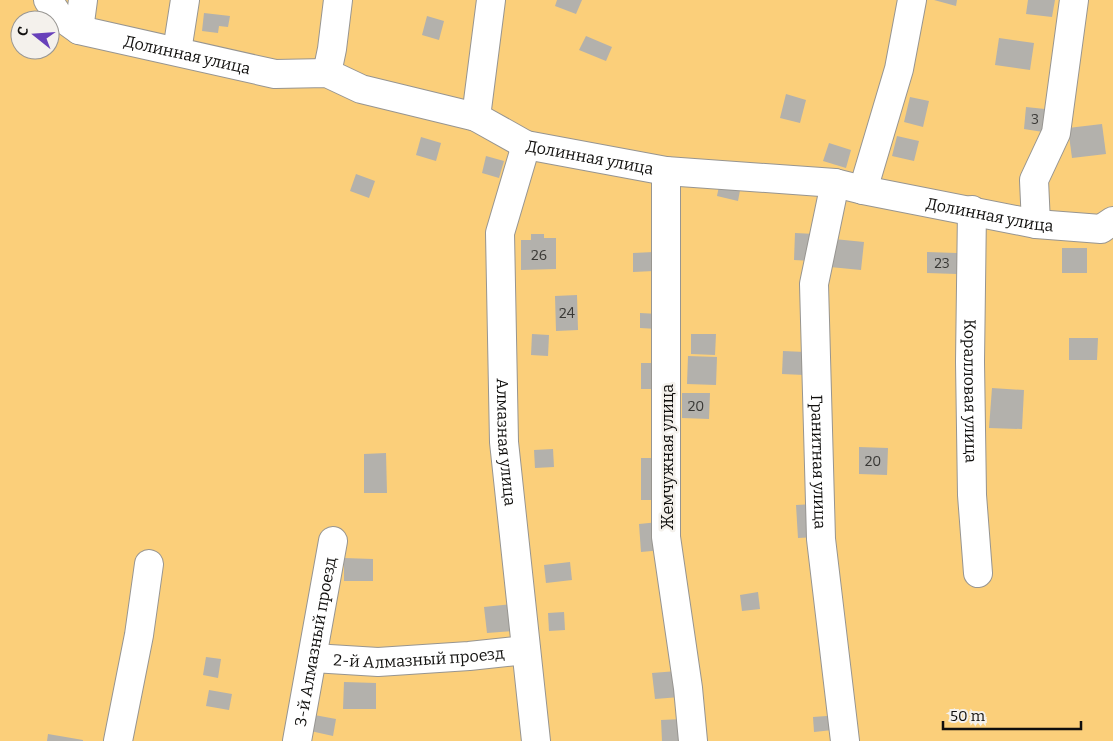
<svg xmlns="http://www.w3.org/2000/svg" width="1113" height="741" font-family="Bitter,serif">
<rect width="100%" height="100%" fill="#e6e4df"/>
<!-- green -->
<path fill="#fbcf7a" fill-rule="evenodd" d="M0 0H1113V741H0ZM20 20H50V50H20Z"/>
<!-- building -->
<g fill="#b3b1ac">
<polygon points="557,0 582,0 576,14 555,6"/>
<polygon points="934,0 957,0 956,6"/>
<polygon points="1028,0 1055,0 1052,17 1026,14"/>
<polygon points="204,13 230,16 228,27 219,26 218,33 202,31"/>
<polygon points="427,16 444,21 439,40 422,35"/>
<polygon points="586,36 612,47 606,61 579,50"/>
<polygon points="999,38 1034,43 1030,70 995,65"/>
<polygon points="786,94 806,100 800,123 780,118"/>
<polygon points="910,97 929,101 923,127 904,122"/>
<polygon points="1026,107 1045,109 1043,132 1024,129"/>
<polygon points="1102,124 1106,154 1072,158 1068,128"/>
<polygon points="897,136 919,141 914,161 892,156"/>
<polygon points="421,137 441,143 436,161 416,155"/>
<polygon points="829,143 851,150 846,168 823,161"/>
<polygon points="486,156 504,161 499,178 482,173"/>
<polygon points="356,174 375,181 369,198 350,191"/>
<polygon points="721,176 742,180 738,201 717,196"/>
<polygon points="795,233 815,234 813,261 794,260"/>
<polygon points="531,234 544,234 544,238 556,238 556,269 521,270 521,240 531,240"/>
<polygon points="834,239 864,242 861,270 830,267"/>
<rect x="1062" y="248" width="25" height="25"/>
<polygon points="654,252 654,271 633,272 633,253"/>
<polygon points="927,252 957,253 957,274 927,273"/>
<polygon points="577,295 578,330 556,331 555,296"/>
<polygon points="640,313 659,314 658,329 640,328"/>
<polygon points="532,334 549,335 548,356 531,355"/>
<polygon points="691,334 716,334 715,355 691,354"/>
<polygon points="1069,338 1098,338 1097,360 1069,360"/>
<polygon points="783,351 805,352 804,375 782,374"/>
<polygon points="688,356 717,357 716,385 687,384"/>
<rect x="641" y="363" width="17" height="26"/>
<polygon points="992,388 1024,390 1022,429 989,428"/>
<polygon points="682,393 710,393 709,419 682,418"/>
<polygon points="859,447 888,448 887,475 859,474"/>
<polygon points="553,449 554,467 535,468 534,450"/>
<polygon points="386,453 387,493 364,493 364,454"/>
<polygon points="641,458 658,458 662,500 641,500"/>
<polygon points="814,504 817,537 798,538 796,505"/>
<polygon points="659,522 662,550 641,552 639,524"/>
<polygon points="344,558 373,559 373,581 344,581"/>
<polygon points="570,562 572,580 546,583 544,565"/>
<polygon points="758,592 760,609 742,611 740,595"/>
<polygon points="512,604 514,631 487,633 484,607"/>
<polygon points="564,612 565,630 549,631 548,613"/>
<polygon points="206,657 221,659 218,678 203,675"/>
<polygon points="677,671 680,697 655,699 652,673"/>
<polygon points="344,682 376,683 376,709 343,709"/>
<polygon points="209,690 232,694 229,710 206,706"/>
<polygon points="309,714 336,719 333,736 306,730"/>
<polygon points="840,715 842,729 814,732 813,717"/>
<polygon points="682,719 683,741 662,741 661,720"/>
<polygon points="48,734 83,740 83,741 47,741"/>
</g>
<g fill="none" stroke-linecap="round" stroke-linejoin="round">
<!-- minor casing -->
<g stroke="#979591" stroke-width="30">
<g id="minor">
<path id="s1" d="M48 0 58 15 79 30 275 74 327 73 361 89 476 117 526 145 666 171 835 183 863 190 1036 224 1101 229 1113 221"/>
<polyline points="79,30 83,0"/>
<polyline points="177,51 185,0"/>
<polyline points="327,73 332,49 338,0"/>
<polyline points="476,117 491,0"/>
<path id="s2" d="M526 145 500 233 504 442 536 741"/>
<polyline points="666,171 666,537 688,688 693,741"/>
<path id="s3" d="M835 183 814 284 821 539 845 741"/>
<polyline points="863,190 899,69 912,0"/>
<path id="s4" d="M972 210 970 362 972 495 978 573"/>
<polyline points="1036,224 1034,180 1056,133 1074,0"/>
<path id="s5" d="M313 658 378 662 469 656 526 650"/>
<polyline points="118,741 139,635 149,564"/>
<path id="s6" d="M297 741 333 541"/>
</g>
</g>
<!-- minor -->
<use href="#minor" stroke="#fff" stroke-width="28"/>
</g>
<g text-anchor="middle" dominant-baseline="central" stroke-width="5" stroke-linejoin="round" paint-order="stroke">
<!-- number labels -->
<g font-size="14" fill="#393835">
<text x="1035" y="119">3</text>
<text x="539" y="255">26</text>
<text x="942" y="263">23</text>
<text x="567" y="313">24</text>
<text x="696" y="406">20</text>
<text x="873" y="461">20</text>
</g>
<!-- street labels -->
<g font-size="16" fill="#100f0d" stroke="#f4f1ec">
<text stroke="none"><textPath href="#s1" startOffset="155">Долинная улица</textPath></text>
<text stroke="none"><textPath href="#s1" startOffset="575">Долинная улица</textPath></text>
<text stroke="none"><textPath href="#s1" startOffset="980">Долинная улица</textPath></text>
<text stroke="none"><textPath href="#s4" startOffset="181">Коралловая улица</textPath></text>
<text stroke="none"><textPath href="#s2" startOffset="301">Алмазная улица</textPath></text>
<text transform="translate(667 457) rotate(-90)">Жемчужная улица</text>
<text stroke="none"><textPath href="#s3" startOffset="281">Гранитная улица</textPath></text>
<text stroke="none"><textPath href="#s6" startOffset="101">3-й Алмазный проезд</textPath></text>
<text stroke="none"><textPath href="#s5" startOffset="106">2-й Алмазный проезд</textPath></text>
</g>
</g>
<!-- north arrow -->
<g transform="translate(35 35) rotate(287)"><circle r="24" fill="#f4f1ec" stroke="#999793"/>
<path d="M0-4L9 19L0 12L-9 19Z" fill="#6841ba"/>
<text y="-8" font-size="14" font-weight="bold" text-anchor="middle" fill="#100f0d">С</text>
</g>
<!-- scale -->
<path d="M943 721v8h138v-8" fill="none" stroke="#100f0d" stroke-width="2.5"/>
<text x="950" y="721" font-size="15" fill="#100f0d" stroke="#f4f1ec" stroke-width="4" paint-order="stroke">50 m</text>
</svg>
